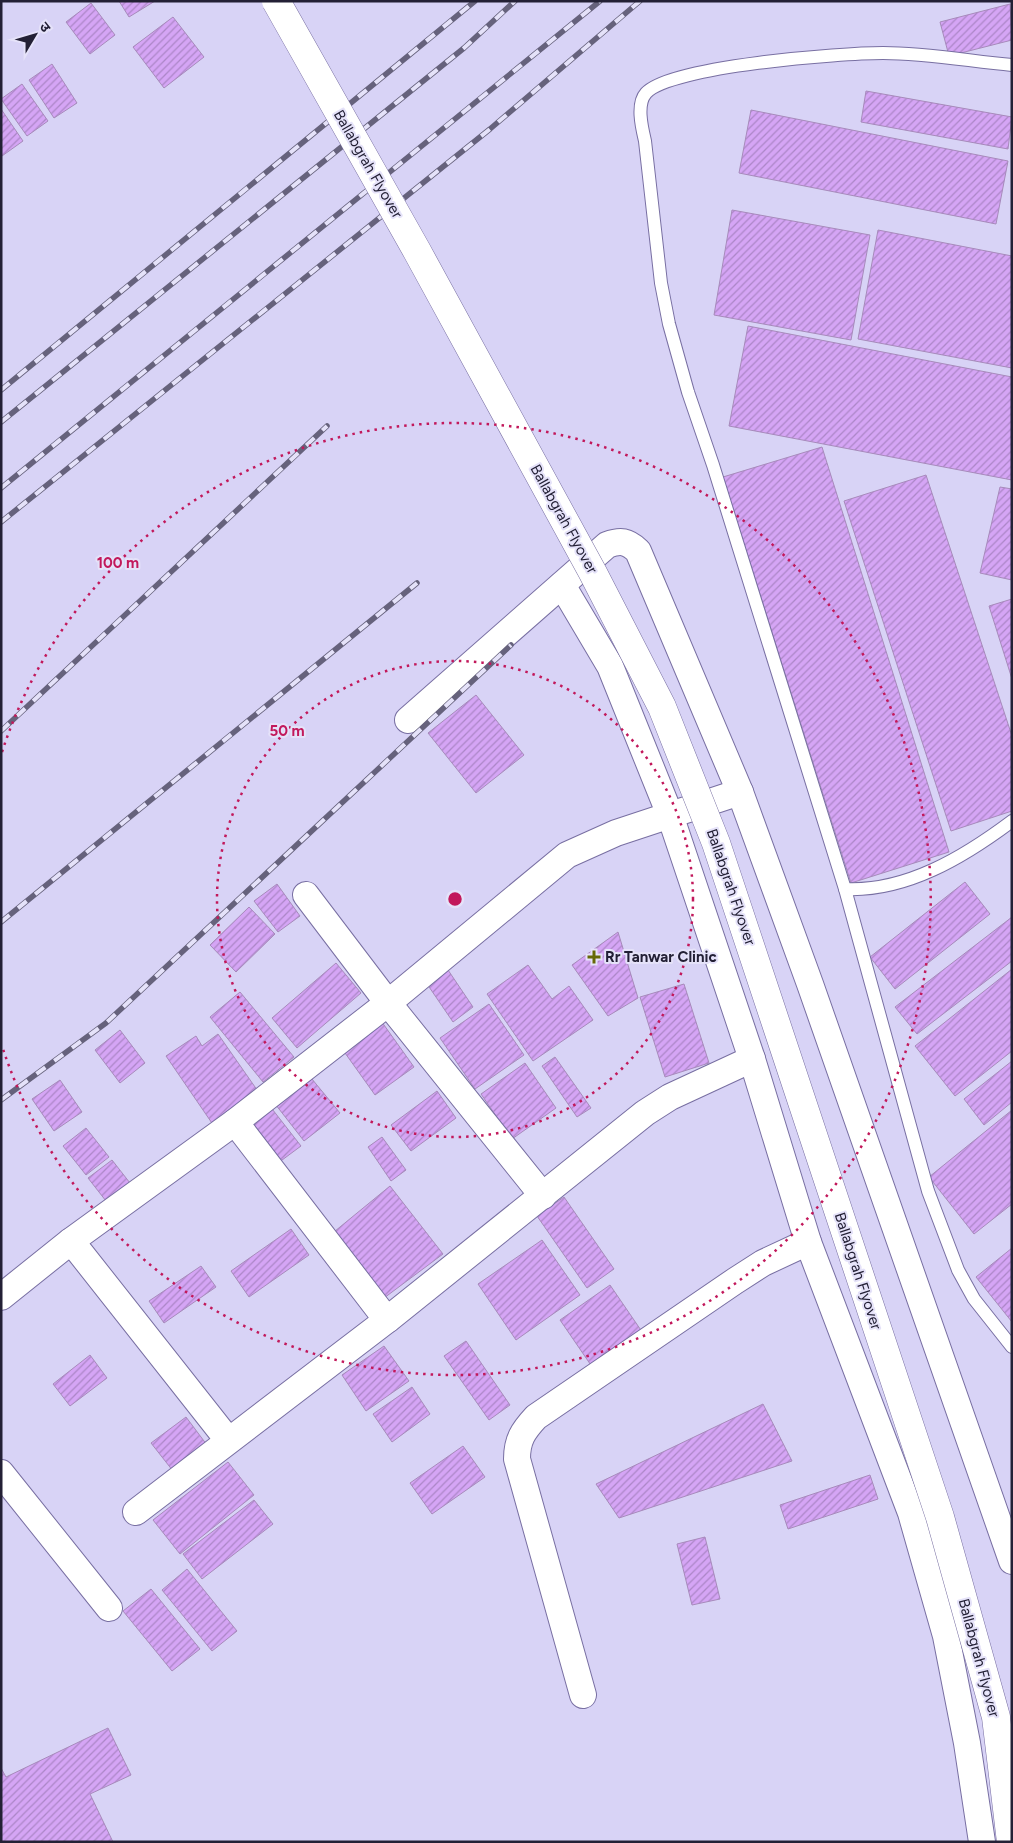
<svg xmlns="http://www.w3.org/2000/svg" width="1013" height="1843" font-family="Figtree,'Noto Sans Devanagari',sans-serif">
<defs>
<pattern id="building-hatch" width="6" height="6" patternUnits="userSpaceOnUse" patternTransform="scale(1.25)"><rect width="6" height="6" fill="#d5a5f5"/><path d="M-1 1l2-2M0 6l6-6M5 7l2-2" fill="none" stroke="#ac86c7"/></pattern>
</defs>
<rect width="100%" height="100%" fill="#d8d3f6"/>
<!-- building -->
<g fill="url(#building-hatch)" stroke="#a78abb">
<polygon points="119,1 155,1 129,17"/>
<polygon points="91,3 115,35 90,54 66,22"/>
<polygon points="1010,4 1012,40 949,56 940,22"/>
<polygon points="173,17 204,57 164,88 133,47"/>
<polygon points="52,64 77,103 54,118 29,80"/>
<polygon points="22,84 48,121 27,136 1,99"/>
<polygon points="866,91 1012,117 1008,149 861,122"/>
<polygon points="1,109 23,141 2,156 1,155"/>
<polygon points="751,110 1008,161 996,224 739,173"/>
<polygon points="732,210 870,235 851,340 714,315"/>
<polygon points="878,230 1012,256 1012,368 858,339"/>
<polygon points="748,326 1012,377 1012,480 729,426"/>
<polygon points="822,447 949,852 851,883 723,477"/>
<polygon points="926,475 1012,736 1012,811 951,831 844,501"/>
<polygon points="1000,487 1012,489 1012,580 980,573"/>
<polygon points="1012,599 1012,679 989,606"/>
<polygon points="476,695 524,755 476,793 428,733"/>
<polygon points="965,882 990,914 895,989 870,957"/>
<polygon points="277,884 300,916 278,932 254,901"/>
<polygon points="249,907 275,934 236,972 210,945"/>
<polygon points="1012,917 1012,961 917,1034 895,1007"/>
<polygon points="618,932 638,998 608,1016 572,965"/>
<polygon points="336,963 361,993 297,1048 272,1018"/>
<polygon points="528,965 552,999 569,986 593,1020 533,1061 487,994"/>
<polygon points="446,967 473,1007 453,1022 425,981"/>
<polygon points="1012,969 1012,1051 955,1096 915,1046"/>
<polygon points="684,984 709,1063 665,1077 640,997"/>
<polygon points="240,992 294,1057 263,1082 210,1017"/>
<polygon points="489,1004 524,1055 475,1089 440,1038"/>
<polygon points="379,1018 414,1067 375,1095 340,1046"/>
<polygon points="120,1030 145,1063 120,1083 95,1050"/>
<polygon points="218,1034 262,1097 216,1129 166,1056 196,1036 202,1046"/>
<polygon points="555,1057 591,1108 577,1117 542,1066"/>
<polygon points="1012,1061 1012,1102 984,1125 964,1099"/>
<polygon points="525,1063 556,1108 512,1139 481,1094"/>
<polygon points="307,1073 340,1113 304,1141 272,1100"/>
<polygon points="60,1080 82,1112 54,1131 32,1099"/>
<polygon points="437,1091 456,1118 411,1151 391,1125"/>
<polygon points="269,1105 301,1146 274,1166 243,1127"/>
<polygon points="1012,1110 1012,1204 974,1234 929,1177"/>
<polygon points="86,1128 109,1157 86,1175 63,1146"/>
<polygon points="382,1137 406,1170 391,1181 368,1147"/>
<polygon points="112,1160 130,1183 106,1201 88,1178"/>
<polygon points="390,1186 443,1254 380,1301 329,1236"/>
<polygon points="564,1197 614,1269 587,1288 537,1216"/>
<polygon points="291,1229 309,1255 249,1297 231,1271"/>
<polygon points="542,1240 580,1295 516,1340 478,1284"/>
<polygon points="1012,1248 1012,1322 976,1277"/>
<polygon points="201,1266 216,1287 164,1323 149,1301"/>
<polygon points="610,1285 647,1339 597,1374 560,1320"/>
<polygon points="466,1341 510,1405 489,1420 444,1356"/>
<polygon points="384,1346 409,1381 366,1411 342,1375"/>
<polygon points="90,1355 107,1378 70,1406 53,1384"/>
<polygon points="412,1387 430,1414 392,1442 373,1414"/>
<polygon points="763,1404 792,1461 619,1518 596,1484"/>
<polygon points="186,1417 207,1445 173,1471 151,1443"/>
<polygon points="463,1446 485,1477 432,1514 410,1483"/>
<polygon points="228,1462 254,1495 180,1554 153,1520"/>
<polygon points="870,1475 878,1499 788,1529 780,1505"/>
<polygon points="254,1500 273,1524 202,1579 183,1554"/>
<polygon points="705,1537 720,1599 692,1605 677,1544"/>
<polygon points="187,1569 237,1631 212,1651 162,1590"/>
<polygon points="151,1589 200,1649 172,1671 123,1611"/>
<polygon points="108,1728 131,1775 90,1794 113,1842 1,1842 1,1768 6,1777"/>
</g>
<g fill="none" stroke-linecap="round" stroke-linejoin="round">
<!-- lane casing -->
<g stroke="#786fa2" stroke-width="14">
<g id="lane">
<path d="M1012 65C969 61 926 53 883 53 842 53 670 66 646 93 636 104 642 128 645 141L661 283 669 324 688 392 713 465 845 889 928 1191 958 1270 974 1299 1012 1347"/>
<path d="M845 889C906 892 964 857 1012 821"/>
</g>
</g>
<!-- street casing -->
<g stroke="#786fa2" stroke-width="28">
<g id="street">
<polyline points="562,585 610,666 670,815 752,1059 808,1242 911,1513 946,1636 967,1743 982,1842"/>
<path d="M408 720 607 545C621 540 627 541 638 551L740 792 810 984 1012 1561"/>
<polyline points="306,895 388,1003 543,1196"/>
<polyline points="235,1122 387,1320"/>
<polyline points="71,1241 228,1440"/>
<polyline points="1,1297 71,1241 235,1122 388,1003 567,855 616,833 740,792"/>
<polyline points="1,1473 109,1608"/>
<polyline points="136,1512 387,1320 645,1113 670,1097 752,1059"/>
<path d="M583 1695 517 1459C517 1440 523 1431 536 1417L735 1281 763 1263 808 1242"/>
</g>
</g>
<!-- lane -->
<use href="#lane" stroke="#fff" stroke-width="12"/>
<!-- street -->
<use href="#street" stroke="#fff" stroke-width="26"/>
<!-- rail casing -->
<g stroke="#66627c" stroke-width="5.5">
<g id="rail">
<polyline points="1,390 475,1"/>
<polyline points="1,422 464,48 515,1"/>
<polyline points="1,488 600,1"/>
<polyline points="1,522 490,129 640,1"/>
<polyline points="1,731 327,426"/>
<polyline points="1,922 417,583"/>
<polyline points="1,1100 106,1023 511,645"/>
</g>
</g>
<!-- rail -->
<use href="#rail" stroke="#e5e2f9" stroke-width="4" stroke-dasharray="11" stroke-linecap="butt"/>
<!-- secondary-bridge casing -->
<g stroke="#786fa2" stroke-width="29" stroke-linecap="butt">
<polyline id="secondary-bridge" points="276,1 417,251 593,573 662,707 716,843 940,1517 996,1717 1011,1842"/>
</g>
<!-- secondary-bridge -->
<use href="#secondary-bridge" stroke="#fff" stroke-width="28"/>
</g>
<!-- distance rings -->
<g fill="none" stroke="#c2185b" stroke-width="2.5" stroke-dasharray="2.5 5">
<circle cx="455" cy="899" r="238"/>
<path d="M2 752A476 476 0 1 1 2 1046"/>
</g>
<!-- markers -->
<path fill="#666906" stroke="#e5e2f9" stroke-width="2" d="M591.5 949.5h5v5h5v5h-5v5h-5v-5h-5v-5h5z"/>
<g text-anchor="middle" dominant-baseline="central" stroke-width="4" stroke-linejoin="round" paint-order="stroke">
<!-- street labels -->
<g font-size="15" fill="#232035" stroke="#e5e2f9">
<text transform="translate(368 164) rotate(60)">Ballabgrah Flyover</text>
<text transform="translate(564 519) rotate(61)">Ballabgrah Flyover</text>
<text transform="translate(731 887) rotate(71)">Ballabgrah Flyover</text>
<text transform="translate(858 1271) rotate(72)">Ballabgrah Flyover</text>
<text transform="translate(979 1658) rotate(75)">Ballabgrah Flyover</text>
</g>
<!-- poi labels -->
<g font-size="15" font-weight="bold" fill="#232035" stroke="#e5e2f9" text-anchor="start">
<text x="605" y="957">Rr Tanwar Clinic</text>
</g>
</g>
<circle cx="455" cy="899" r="8" fill="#c2185b" stroke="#e5e2f9" stroke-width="2.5"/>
<g font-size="15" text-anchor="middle" font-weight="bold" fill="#c2185b" stroke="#e5e2f9" stroke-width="4" stroke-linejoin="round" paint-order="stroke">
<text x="118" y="568">100 m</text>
<text x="287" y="736">50 m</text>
</g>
<!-- border -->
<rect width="1013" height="1843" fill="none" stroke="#232035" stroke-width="5"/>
<!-- north arrow -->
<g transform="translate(35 35) rotate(52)" stroke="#e5e2f9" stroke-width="4" paint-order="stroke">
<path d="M0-4L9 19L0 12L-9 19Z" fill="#232035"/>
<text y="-8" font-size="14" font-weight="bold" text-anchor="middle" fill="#232035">उ</text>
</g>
</svg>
